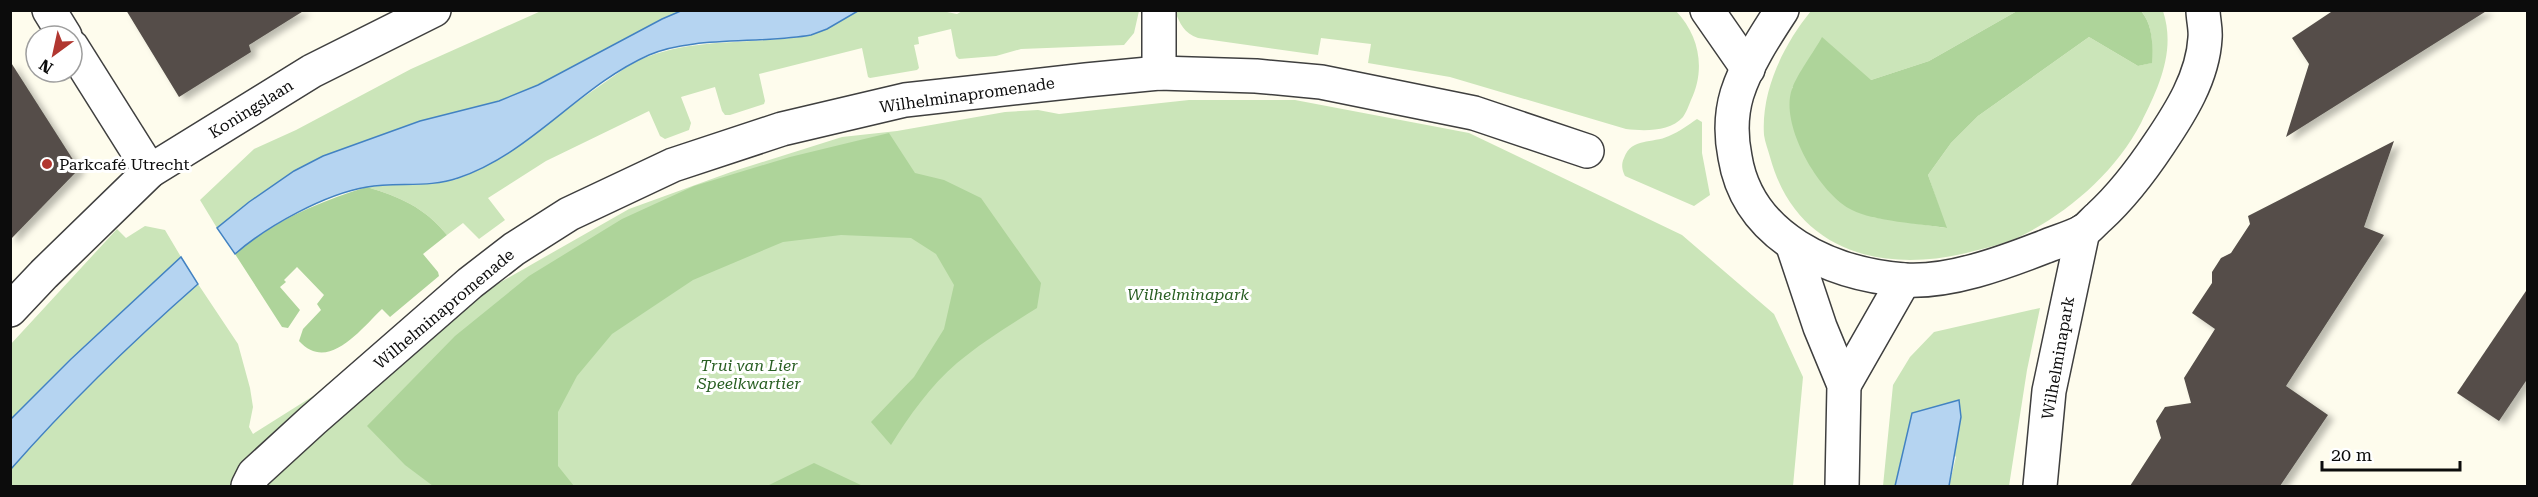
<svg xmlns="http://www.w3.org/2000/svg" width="2538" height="497" font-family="'Roboto Serif',serif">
<defs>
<filter id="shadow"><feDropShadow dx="6" dy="4" stdDeviation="3" flood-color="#0004"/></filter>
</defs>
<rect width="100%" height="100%" fill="#fefced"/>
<!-- green -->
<g fill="#cbe5b9">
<path d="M937 10 957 14 964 10 1139 11 1134 33 1124 45 1021 49 996 56 959 59 956 56 951 29 918 37 919 44 914 45 919 68 917 70 870 78 868 77 862 48 759 74 765 101 764 104 730 115H725L722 111 715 87 681 97 691 123 689 130 665 139 660 136 649 111 546 161 488 198 505 220 479 239 463 223 447 235C424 207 400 197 367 187L455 180 481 169 631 64C688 35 750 46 811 35L827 29 858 11Z"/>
<polygon points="541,11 683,11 662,19 538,85 499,101 420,121 323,156 294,171 249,202 217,228 200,200 254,149 296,130 411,69"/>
<path d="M1175 11H1676C1699 35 1706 69 1691 100 1689 105 1686 113 1683 117 1670 132 1644 131 1626 129L1450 77 1368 63 1371 44 1321 38 1318 55 1198 38C1184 33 1180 24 1175 11Z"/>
<path d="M1811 11H2017L1929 61 1871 80 1801 75 1792 88 1872 217 1946 228 1928 175 1951 143 1978 116 2089 37 2138 66 2151 63C2153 45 2153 25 2141 11H2163C2176 51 2159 87 2141 123 2115 173 2067 214 2017 238 2005 243 1991 247 1978 250 1890 275 1797 256 1770 157 1768 150 1765 142 1764 135 1761 90 1784 44 1811 11Z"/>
<polygon points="1189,100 1295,100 1469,133 1682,235 1774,314 1803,377 1793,486 11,486 11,469 43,431 110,365 173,280 182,298 198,284 238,344 250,388 253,407 249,427 253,434 434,320 629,209 731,172 842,137 897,131 1005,112 1038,110 1059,114"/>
<path d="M1697 119 1702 122V153L1710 195 1694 206 1625 176C1622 170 1621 164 1624 158 1632 137 1652 144 1669 136 1679 132 1688 125 1697 119Z"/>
<polygon points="145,226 165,230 181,257 71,358 11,419 10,345 117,229 126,238"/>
<polygon points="2040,308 2027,370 2009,486 1949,486 1956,457 1912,413 1895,486 1883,486 1893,385 1910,357 1934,332"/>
</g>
<!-- forest -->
<g fill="#aed49a">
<path d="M2017 11H2141C2153 25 2153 45 2152 63L2138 66 2089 37 1978 116 1951 143 1928 175 1947 228C1921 224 1873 221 1852 210 1819 194 1779 124 1792 89 1797 74 1814 52 1822 37L1871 80 1929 61Z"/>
<path d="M889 133 915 173 944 180 981 198 1041 283 1037 308C1010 325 982 342 957 363 931 385 909 416 891 445L871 422 914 377 944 329 954 285 936 254 911 238 841 235 783 242 693 280 612 334 577 376 558 412V466L574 486H433L405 465 367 426 455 336 529 276 622 219 694 186 790 157Z"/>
<path d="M367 187C400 197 424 207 447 235L423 254 438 272 439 276 390 317 382 309C360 330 328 373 299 341L303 329 321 310 317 304 324 295 297 267 284 280 286 282 280 287 300 310 288 328 282 327 235 254C273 221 318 202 367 187Z"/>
<polygon points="814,463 863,486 767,486"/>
</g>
<!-- water -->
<g fill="#b5d4f1" stroke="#4282c2" stroke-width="1.5">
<path d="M683 10 858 11 827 29 811 35C762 44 691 36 649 55 579 86 532 153 458 178 430 188 397 182 367 187 325 194 267 226 235 254L217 228 249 202 294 171 323 156 420 121 499 101 538 85 662 19Z"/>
<path d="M181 257 198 284C132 342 69 403 11 469V419L71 359Z"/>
<polygon points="1959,400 1961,417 1949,486 1895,486 1912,413"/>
</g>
<!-- building -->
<g fill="#544e49" filter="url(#shadow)">
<polygon points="126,10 305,10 249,45 251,52 179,97"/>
<polygon points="2334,10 2488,10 2286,137 2309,64 2292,38"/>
<polygon points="10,61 79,169 10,240"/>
<polygon points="2394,141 2364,227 2384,235 2286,386 2328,415 2280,486 2130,486 2161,438 2156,421 2165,407 2191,403 2184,378 2215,329 2192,313 2212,283 2212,272 2221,258 2231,253 2250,224 2248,216"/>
<polygon points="2528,288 2528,378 2499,421 2457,393"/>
</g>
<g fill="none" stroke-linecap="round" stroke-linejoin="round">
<!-- minor casing -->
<g stroke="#3f3f3f" stroke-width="36">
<g id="minor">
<polyline points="49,10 65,36"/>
<polyline points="1159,10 1159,73"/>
<polyline points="1707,10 1748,69"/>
<path d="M1782 10C1765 36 1746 65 1737 94 1731 114 1731 137 1735 157 1748 238 1831 274 1904 280 1949 283 2003 263 2044 247 2056 242 2070 238 2082 232 2088 229 2093 222 2099 217 2123 195 2141 171 2159 144 2180 113 2203 77 2205 38 2206 29 2203 19 2203 10"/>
<polyline points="72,47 150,171"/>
<polyline points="1793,246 1820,327 1844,385 1842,486"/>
<polyline points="10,310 44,274 150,171 312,71 434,10"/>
<polyline points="1844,385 1904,280"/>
<polyline points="248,486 254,474 313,420 470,283 514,249 569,214 673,165 782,129 905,100 1086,80 1159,73 1256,76 1321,82 1474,113 1587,151"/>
<polyline points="2040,486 2049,391 2083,231"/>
</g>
</g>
<!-- minor -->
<use href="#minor" stroke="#fff" stroke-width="33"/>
</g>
<!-- markers -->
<circle fill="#b13730" stroke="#fff" stroke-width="2" cx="47" cy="164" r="6"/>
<g text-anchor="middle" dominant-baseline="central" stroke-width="6" stroke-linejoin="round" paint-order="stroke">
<!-- street labels -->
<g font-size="16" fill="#0c0c0c" stroke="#fff">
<text transform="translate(967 95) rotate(-8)">Wilhelminapromenade</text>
<text transform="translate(251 109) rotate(-32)">Koningslaan</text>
<text transform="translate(444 309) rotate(-40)">Wilhelminapromenade</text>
<text transform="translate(2058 358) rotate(-80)">Wilhelminapark</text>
</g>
<!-- poi labels -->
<g font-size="16" fill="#0c0c0c" stroke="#fff" text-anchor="start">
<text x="59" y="164">Parkcafé Utrecht</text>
</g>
<!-- park labels -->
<g font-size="16" font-style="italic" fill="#285e22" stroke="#fff">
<text x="1188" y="294">Wilhelminapark</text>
<text x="749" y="365">Trui van Lier<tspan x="749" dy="18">Speelkwartier</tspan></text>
</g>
</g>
<!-- border -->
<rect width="2538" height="497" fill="none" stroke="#0c0c0c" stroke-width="24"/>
<!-- north arrow -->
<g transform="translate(54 54) rotate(213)"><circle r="28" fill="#ffffff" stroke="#9e9e9e" stroke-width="1.5"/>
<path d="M0-4.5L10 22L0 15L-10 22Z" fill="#b13730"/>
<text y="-9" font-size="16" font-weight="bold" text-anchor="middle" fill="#0c0c0c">N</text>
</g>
<!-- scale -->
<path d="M2322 461v9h138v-9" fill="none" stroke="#0c0c0c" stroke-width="3"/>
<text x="2331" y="461" font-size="18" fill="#0c0c0c" stroke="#ffffff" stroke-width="4.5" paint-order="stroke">20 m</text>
</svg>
